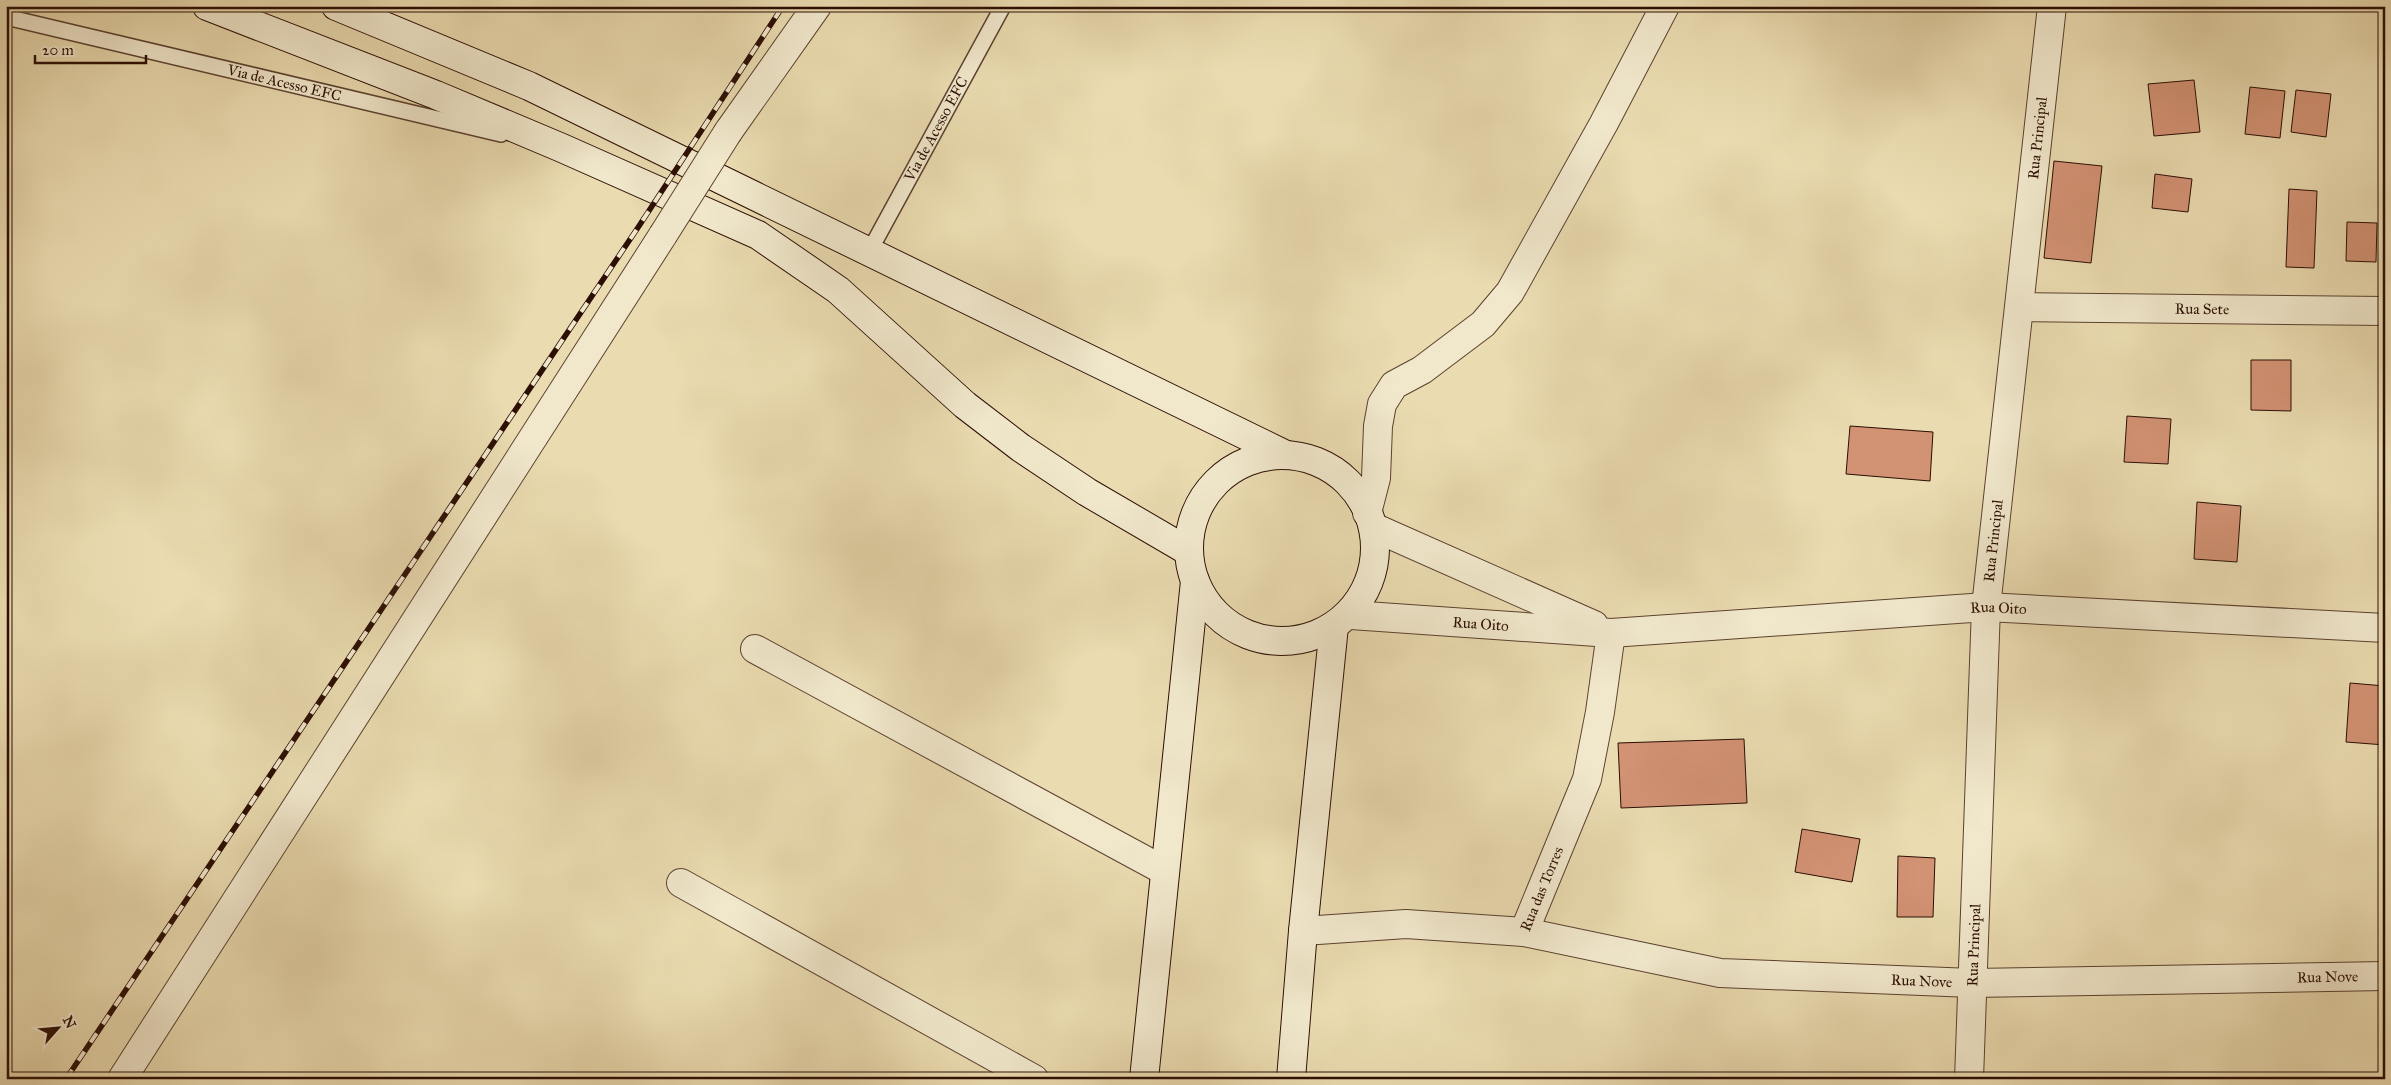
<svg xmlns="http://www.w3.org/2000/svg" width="2391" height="1085" font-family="'IM FELL Great Primer',serif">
<rect width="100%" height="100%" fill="#eadbb0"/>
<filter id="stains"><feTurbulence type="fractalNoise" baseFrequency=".004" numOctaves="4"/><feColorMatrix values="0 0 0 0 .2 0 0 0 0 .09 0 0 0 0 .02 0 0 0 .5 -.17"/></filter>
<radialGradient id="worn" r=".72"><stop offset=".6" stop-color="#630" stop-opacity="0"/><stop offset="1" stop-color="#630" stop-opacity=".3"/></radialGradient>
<!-- building -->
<g fill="#d29274" stroke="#2c0e04">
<polygon points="2194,80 2200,132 2154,136 2148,84"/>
<polygon points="2250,87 2285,91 2280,138 2245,134"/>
<polygon points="2296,90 2331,94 2326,137 2291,132"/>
<polygon points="2054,161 2102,166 2091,263 2044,258"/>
<polygon points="2155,174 2192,179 2188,212 2152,208"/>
<polygon points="2289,189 2317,191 2314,268 2286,267"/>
<polygon points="2381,191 2385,191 2385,265 2383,265"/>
<polygon points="2347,222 2377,223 2376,262 2346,261"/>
<polygon points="2251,360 2291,360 2291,411 2251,410"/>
<polygon points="2127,416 2171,419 2168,464 2124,462"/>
<polygon points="1850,426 1933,432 1930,481 1846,474"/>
<polygon points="2197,502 2241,506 2237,562 2194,559"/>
<polygon points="2350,683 2385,686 2385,745 2346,742"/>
<polygon points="1744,739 1747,803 1621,808 1618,743"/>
<polygon points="1802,829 1860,839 1852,882 1795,872"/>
<polygon points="1898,856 1935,858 1933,917 1897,917"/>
</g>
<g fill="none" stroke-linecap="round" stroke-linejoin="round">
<!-- lane casing -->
<g stroke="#5c412f" stroke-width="18">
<g id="lane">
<path id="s1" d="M6 17 501 134"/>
<path id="s2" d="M869 252 1003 6"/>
</g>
</g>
<!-- street casing -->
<g stroke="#5c412f" stroke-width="30">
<g id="street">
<polyline points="728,132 817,6"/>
<path id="s3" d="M2020 307 2385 311"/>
<polyline points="1367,513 1376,478 1378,426 1382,404 1394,385 1422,370 1483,324 1510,292 1604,123 1665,6"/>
<polyline points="1373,527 1594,625"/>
<path id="s4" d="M1351 615 1611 633 1986 607 2385 628"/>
<polyline points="755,649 1165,871"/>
<polyline points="681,883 1034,1079"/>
<path id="s5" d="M1303 931 1406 924 1524 932 1587 779 1600 712 1611 633"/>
<path id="s6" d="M1524 932 1720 973 1972 983 2385 976"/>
<polyline points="122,1079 663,235"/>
<path id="s7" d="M1969 1079 1986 607 2052 6"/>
</g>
</g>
<!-- secondary casing -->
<g stroke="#2c0e04" stroke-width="30">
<g id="secondary">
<polyline points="207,6 436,95 562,148 758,235 838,290 965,405 1021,448 1087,492 1188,551"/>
<polyline points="336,6 529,86 1284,454"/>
<circle cx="1282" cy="548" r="93"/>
<polyline points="1144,1079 1195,581"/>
<polyline points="1291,1079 1303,931 1334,626"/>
</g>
</g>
<!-- lane -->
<use href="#lane" stroke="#f1e8cc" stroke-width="15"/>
<!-- street -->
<use href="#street" stroke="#f1e8cc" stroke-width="28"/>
<!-- secondary -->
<use href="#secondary" stroke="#f1e8cc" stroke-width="28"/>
<!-- rail casing -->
<g stroke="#2c0e04" stroke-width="5.5">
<polyline id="rail" points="66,1079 639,226 783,6"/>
</g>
<!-- rail -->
<use href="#rail" stroke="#f1e8cc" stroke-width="4" stroke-dasharray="11" stroke-linecap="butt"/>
<!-- street-bridge casing -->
<g stroke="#5c412f" stroke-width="30" stroke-linecap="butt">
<polyline id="street-bridge" points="663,235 728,132"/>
</g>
<!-- street-bridge -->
<use href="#street-bridge" stroke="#f1e8cc" stroke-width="28"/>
</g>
<g text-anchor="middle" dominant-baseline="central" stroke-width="4" stroke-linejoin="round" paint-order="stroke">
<!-- street labels -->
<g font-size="15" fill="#2c0e04" stroke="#f1e8cc">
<text stroke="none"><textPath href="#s1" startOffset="286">Via de Acesso EFC</textPath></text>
<text stroke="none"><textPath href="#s2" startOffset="140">Via de Acesso EFC</textPath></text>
<text stroke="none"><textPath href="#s7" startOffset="944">Rua Principal</textPath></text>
<text stroke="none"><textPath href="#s3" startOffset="182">Rua Sete</textPath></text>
<text stroke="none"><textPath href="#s7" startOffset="539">Rua Principal</textPath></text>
<text stroke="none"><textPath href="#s4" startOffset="649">Rua Oito</textPath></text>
<text stroke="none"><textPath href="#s4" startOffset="130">Rua Oito</textPath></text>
<text stroke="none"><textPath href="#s5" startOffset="268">Rua das Torres</textPath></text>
<text stroke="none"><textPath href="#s7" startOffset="134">Rua Principal</textPath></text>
<text stroke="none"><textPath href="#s6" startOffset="808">Rua Nove</textPath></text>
<text stroke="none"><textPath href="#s6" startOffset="402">Rua Nove</textPath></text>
</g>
</g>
<!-- margin -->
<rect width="2391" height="1085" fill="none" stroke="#eadbb0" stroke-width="25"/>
<rect x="8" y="8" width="2376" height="1070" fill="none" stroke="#2c0e04" stroke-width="2.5"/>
<rect x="12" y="12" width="2366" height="1060" fill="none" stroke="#2c0e04"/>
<!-- north arrow -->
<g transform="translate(58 1028) rotate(63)" stroke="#f1e8cc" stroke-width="4" paint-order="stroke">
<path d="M0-4L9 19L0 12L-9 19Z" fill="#2c0e04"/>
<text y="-8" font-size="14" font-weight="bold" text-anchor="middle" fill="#2c0e04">N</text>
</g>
<!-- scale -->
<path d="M35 55v8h111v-8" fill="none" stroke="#2c0e04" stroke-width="2.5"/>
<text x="42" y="55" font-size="15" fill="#2c0e04" stroke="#f1e8cc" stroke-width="4" paint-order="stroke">20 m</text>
<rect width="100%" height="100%" filter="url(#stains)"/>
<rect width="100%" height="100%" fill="url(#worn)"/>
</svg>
